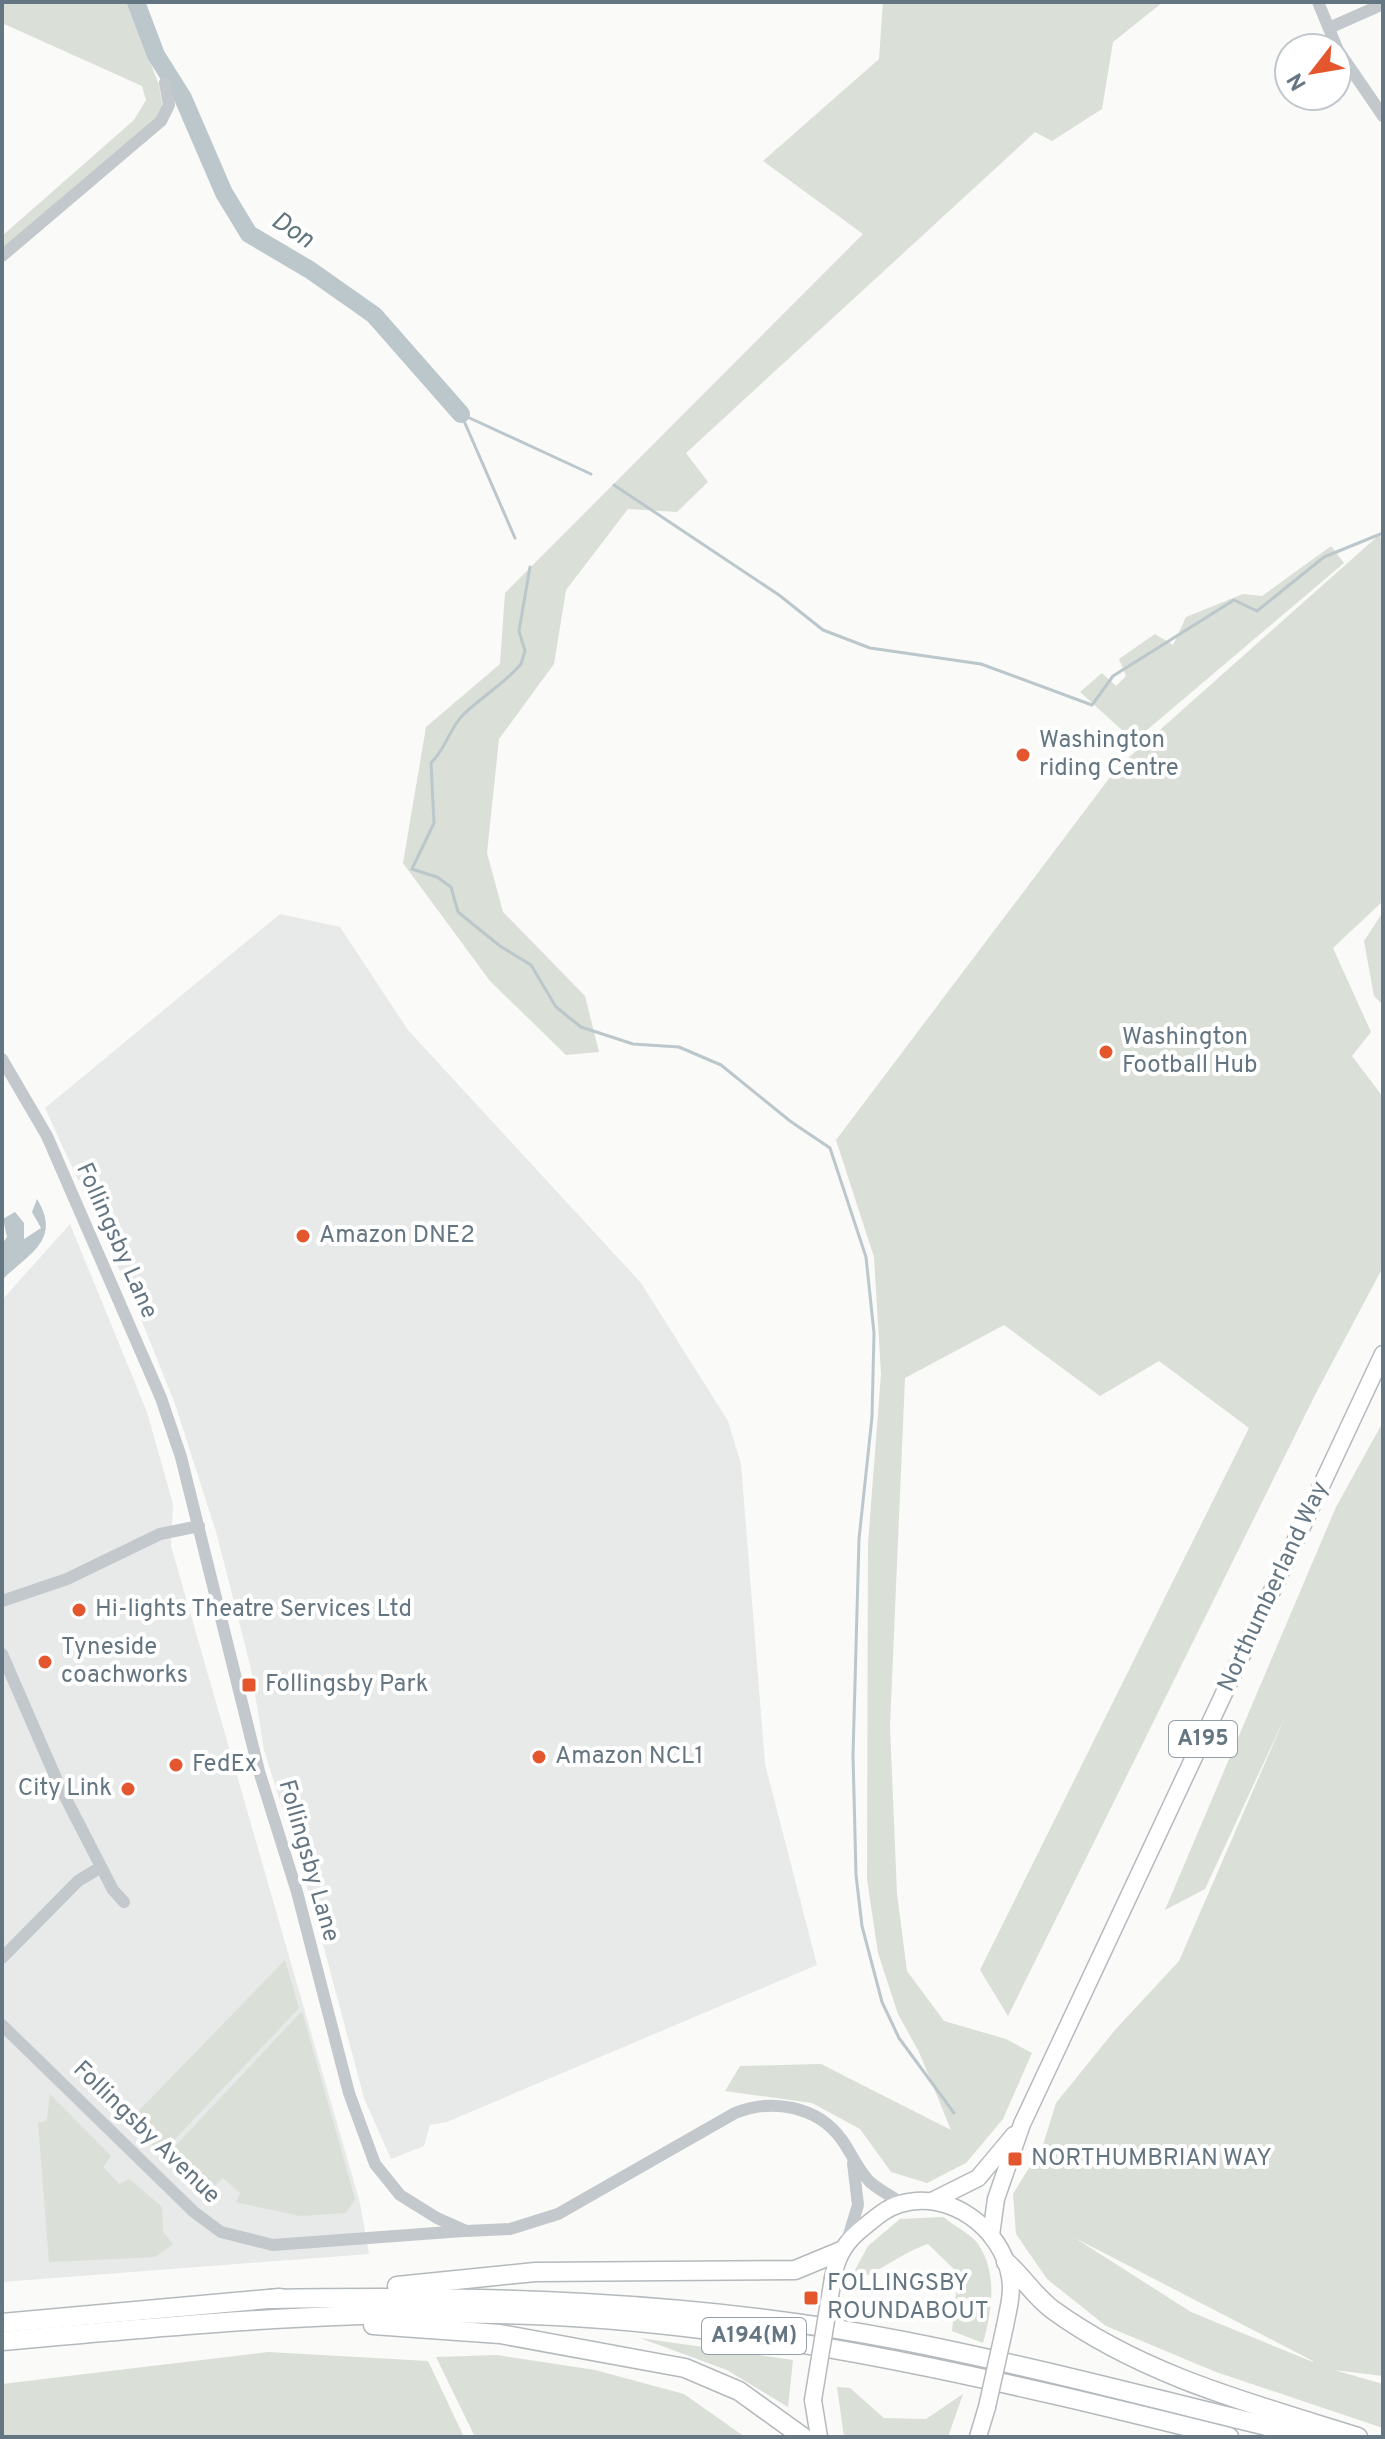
<svg xmlns="http://www.w3.org/2000/svg" width="1385" height="2439" font-family="Overpass,sans-serif">
<rect width="100%" height="100%" fill="#fafaf8"/>
<!-- built -->
<g fill="#e8e9e9">
<polygon points="280,914 340,927 408,1030 641,1283 728,1421 741,1464 765,1764 817,1965 447,2122 430,2125 424,2146 391,2159 364,2098 312,1903 264,1750 251,1669 217,1535 175,1404 135,1304 45,1108"/>
<polygon points="70,1224 147,1412 173,1504 171,1546 360,2203 369,2254 2,2282 2,1300"/>
</g>
<!-- green -->
<g fill="#dadfd7" fill-rule="evenodd">
<polygon points="2,2 127,2 159,85 163,109 145,132 2,252 2,236 134,120 146,100 142,86 2,23"/>
<polygon points="883,2 1163,2 1113,42 1102,109 1052,141 1035,132 686,453 708,482 677,512 628,509 566,590 554,664 499,739 487,853 503,912 585,996 599,1052 566,1055 490,981 403,863 426,727 500,664 505,593 863,234 763,161 879,59"/>
<polygon points="1379,535 1383,540 1383,901 1333,948 1371,1032 1352,1056 1383,1097 1383,1267 1315,1395 1008,2016 980,1970 1249,1428 1159,1361 1100,1396 1004,1325 905,1378 890,1726 897,1894 907,1971 944,2021 1006,2039 1032,2053 1003,2119 966,2163 927,2183 891,2172 860,2129 812,2103 725,2091 740,2066 821,2064 951,2130 919,2052 898,2014 878,1953 867,1879 868,1544 881,1374 874,1257 836,1140 1117,768"/>
<polygon points="1331,546 1344,563 1134,741 1080,692 1102,673 1116,686 1126,676 1119,659 1155,634 1173,645 1186,617 1243,594 1262,596"/>
<polygon points="1383,912 1383,1005 1374,996 1364,941"/>
<path d="M1383 1422V2376L1334 2370 1383 2384V2428L1216 2372 1106 2326 1047 2279 1016 2234 1013 2194 1043 2145 1056 2103 1115 2030 1179 1961 1285 1717 1205 1889 1165 1910 1336 1507ZM1075 2238 1313 2361V2362L1191 2312Z"/>
<polygon points="285,1960 299,2008 161,2154 128,2122"/>
<polygon points="302,2011 355,2199 346,2213 300,2216 236,2202 240,2193 223,2178 204,2195 163,2159"/>
<polygon points="50,2094 111,2156 103,2167 119,2184 129,2179 162,2207 163,2232 173,2244 155,2257 49,2262 38,2123 47,2120"/>
<path d="M943 2217C953 2225 971 2234 978 2244 998 2273 992 2312 983 2343L952 2331 958 2273 928 2244C898 2254 878 2275 849 2281L868 2246 900 2219Z"/>
<polygon points="640,2338 793,2360 788,2407 727,2370"/>
<polygon points="268,2352 428,2361 464,2437 2,2437 2,2384"/>
<polygon points="497,2355 595,2370 684,2394 745,2437 475,2437 436,2357"/>
<polygon points="837,2387 850,2388 884,2418 926,2419 963,2394 948,2437 844,2437"/>
</g>
<!-- water -->
<path fill="#bbc7cb" d="M37 1199C62 1240 29 1253 2 1280V1244L7 1237 3 1219 15 1212 24 1223V1239L41 1228 32 1212Z"/>
<g fill="none" stroke-linecap="round" stroke-linejoin="round">
<!-- stream -->
<g stroke="#bbc7cb" stroke-width="3">
<polyline points="461,414 591,474"/>
<polyline points="461,414 515,538"/>
<polyline points="614,485 779,595 823,630 870,648 981,664 1092,705 1113,676 1234,600 1257,611 1324,557 1383,533"/>
<path d="M530 567 519 631 525 651 521 664C504 684 481 697 463 715 449 729 447 747 431 763L434 823 412 869 437 877 451 887 458 912 500 946 531 965 556 1007 581 1027 633 1044 679 1047 721 1065 790 1121 830 1148 866 1257 874 1333 872 1417 859 1539 853 1755 856 1875 862 1926 882 2002 899 2038 954 2113"/>
</g>
<!-- river -->
<polyline stroke="#bbc7cb" stroke-width="18" points="136,2 156,55 183,98 224,193 249,234 310,270 374,315 461,414"/>
<!-- major casing -->
<g stroke="#b5babe" stroke-width="19">
<g id="major">
<polyline points="932,2201 978,2178 1014,2135"/>
<polyline points="991,2235 996,2199 1022,2124 1383,1354"/>
<path d="M833 2278C837 2255 846 2241 864 2227 875 2218 886 2208 900 2204 949 2189 1002 2228 1010 2277 1013 2293 1008 2310 1005 2326"/>
<polyline points="813,2400 819,2437"/>
<polyline points="978,2437 987,2407"/>
</g>
</g>
<!-- highway casing -->
<g stroke="#b4b9bd" stroke-width="21">
<g id="highway">
<path d="M1006 2262C1023 2277 1035 2297 1053 2310 1144 2376 1253 2404 1358 2437"/>
<polyline points="397,2286 535,2272 795,2270 841,2251"/>
<path d="M270 2299C483 2295 695 2300 904 2341 1041 2368 1177 2405 1312 2437"/>
<polyline points="2,2323 280,2298"/>
<polyline points="373,2325 500,2334 685,2368 739,2391 803,2437"/>
<path d="M2 2341C186 2324 371 2307 556 2316 785 2328 1007 2382 1229 2437"/>
</g>
</g>
<!-- minor -->
<g stroke="#c3c8cc" stroke-width="12">
<polyline points="1318,2 1337,48"/>
<polyline points="1329,28 1383,4"/>
<polyline points="1337,49 1383,116"/>
<polyline points="2,256 161,121 169,105 165,83"/>
<path d="M2 1059 47 1136 161 1398 181 1457 259 1771 297 1892 349 2093 375 2164 400 2195 437 2218 466 2231 510 2229 558 2214 735 2113C772 2098 818 2106 842 2140 852 2154 858 2170 870 2182 879 2190 891 2196 902 2203"/>
<polyline points="2,1601 67,1579 160,1534 199,1526"/>
<polyline points="2,1654 59,1785 113,1890 124,1902"/>
<polyline points="2,1958 78,1881 101,1867"/>
<polyline points="2,2025 194,2212 221,2232 273,2245 463,2231"/>
<polyline points="847,2241 858,2205 853,2163"/>
</g>
<!-- major -->
<use href="#major" stroke="#fff" stroke-width="16"/>
<!-- highway -->
<use href="#highway" stroke="#fff" stroke-width="18"/>
<!-- major-bridge casing -->
<g stroke="#b5babe" stroke-width="19" stroke-linecap="butt">
<g id="major-bridge">
<polyline points="813,2400 833,2278"/>
<polyline points="987,2407 1005,2326"/>
</g>
</g>
<!-- major-bridge -->
<use href="#major-bridge" stroke="#fff" stroke-width="16"/>
</g>
<!-- markers -->
<g fill="#e4572e" stroke="#fff" stroke-width="3">
<circle cx="1023" cy="755" r="8"/>
<circle cx="1106" cy="1052" r="8"/>
<circle cx="303" cy="1236" r="8"/>
<circle cx="79" cy="1610" r="8"/>
<circle cx="45" cy="1662" r="8"/>
<rect x="241" y="1677" width="16" height="16" rx="4"/>
<circle cx="539" cy="1757" r="8"/>
<circle cx="176" cy="1765" r="8"/>
<circle cx="128" cy="1789" r="8"/>
<rect x="1007" y="2151" width="16" height="16" rx="4"/>
<rect x="803" y="2290" width="16" height="16" rx="4"/>
</g>
<g text-anchor="middle" dominant-baseline="central" stroke-width="8" stroke-linejoin="round" paint-order="stroke">
<!-- shield labels -->
<g fill="#fff" stroke="#939fa8" stroke-width="2">
<rect x="1169" y="1721" width="68" height="36" rx="6"/>
<rect x="702" y="2318" width="104" height="36" rx="6"/>
</g>
<g font-size="22" font-weight="bold" fill="#657683">
<text x="1203" y="1739">A195</text>
<text x="754" y="2336">A194(M)</text>
</g>
<!-- poi labels -->
<g font-size="24" fill="#657683" stroke="#fff" text-anchor="start">
<text x="1039" y="741">Washington<tspan x="1039" dy="28">riding Centre</tspan></text>
<text x="1122" y="1038">Washington<tspan x="1122" dy="28">Football Hub</tspan></text>
<text x="319" y="1236">Amazon DNE2</text>
<text x="95" y="1610">Hi-lights Theatre Services Ltd</text>
<text x="61" y="1648">Tyneside<tspan x="61" dy="28">coachworks</tspan></text>
<text x="265" y="1685">Follingsby Park</text>
<text x="555" y="1757">Amazon NCL1</text>
<text x="192" y="1765">FedEx</text>
<text x="112" y="1789" text-anchor="end">City Link</text>
<text x="1031" y="2159">NORTHUMBRIAN WAY</text>
<text x="827" y="2284">FOLLINGSBY<tspan x="827" dy="28">ROUNDABOUT</tspan></text>
</g>
<!-- street labels -->
<g font-size="24" fill="#657683" stroke="#fff">
<text transform="translate(116 1241) rotate(66)">Follingsby Lane</text>
<text transform="translate(1274 1587) rotate(-65)">Northumberland Way</text>
<text transform="translate(308 1861) rotate(74)">Follingsby Lane</text>
<text transform="translate(146 2133) rotate(44)">Follingsby Avenue</text>
</g>
<!-- water labels -->
<g font-size="26" font-style="italic" fill="#60757c" stroke="#fff">
<text transform="translate(292 231) rotate(33)">Don</text>
</g>
</g>
<!-- border -->
<rect width="1385" height="2439" fill="none" stroke="#657683" stroke-width="8"/>
<!-- north arrow -->
<g transform="translate(1313 72) rotate(239)"><circle r="38" fill="#ffffff" stroke="#c1c8cd" stroke-width="2"/>
<path d="M0-6L14 30L0 20L-14 30Z" fill="#e4572e"/>
<text y="-12" font-size="22" font-weight="bold" text-anchor="middle" fill="#657683">N</text>
</g>
</svg>
